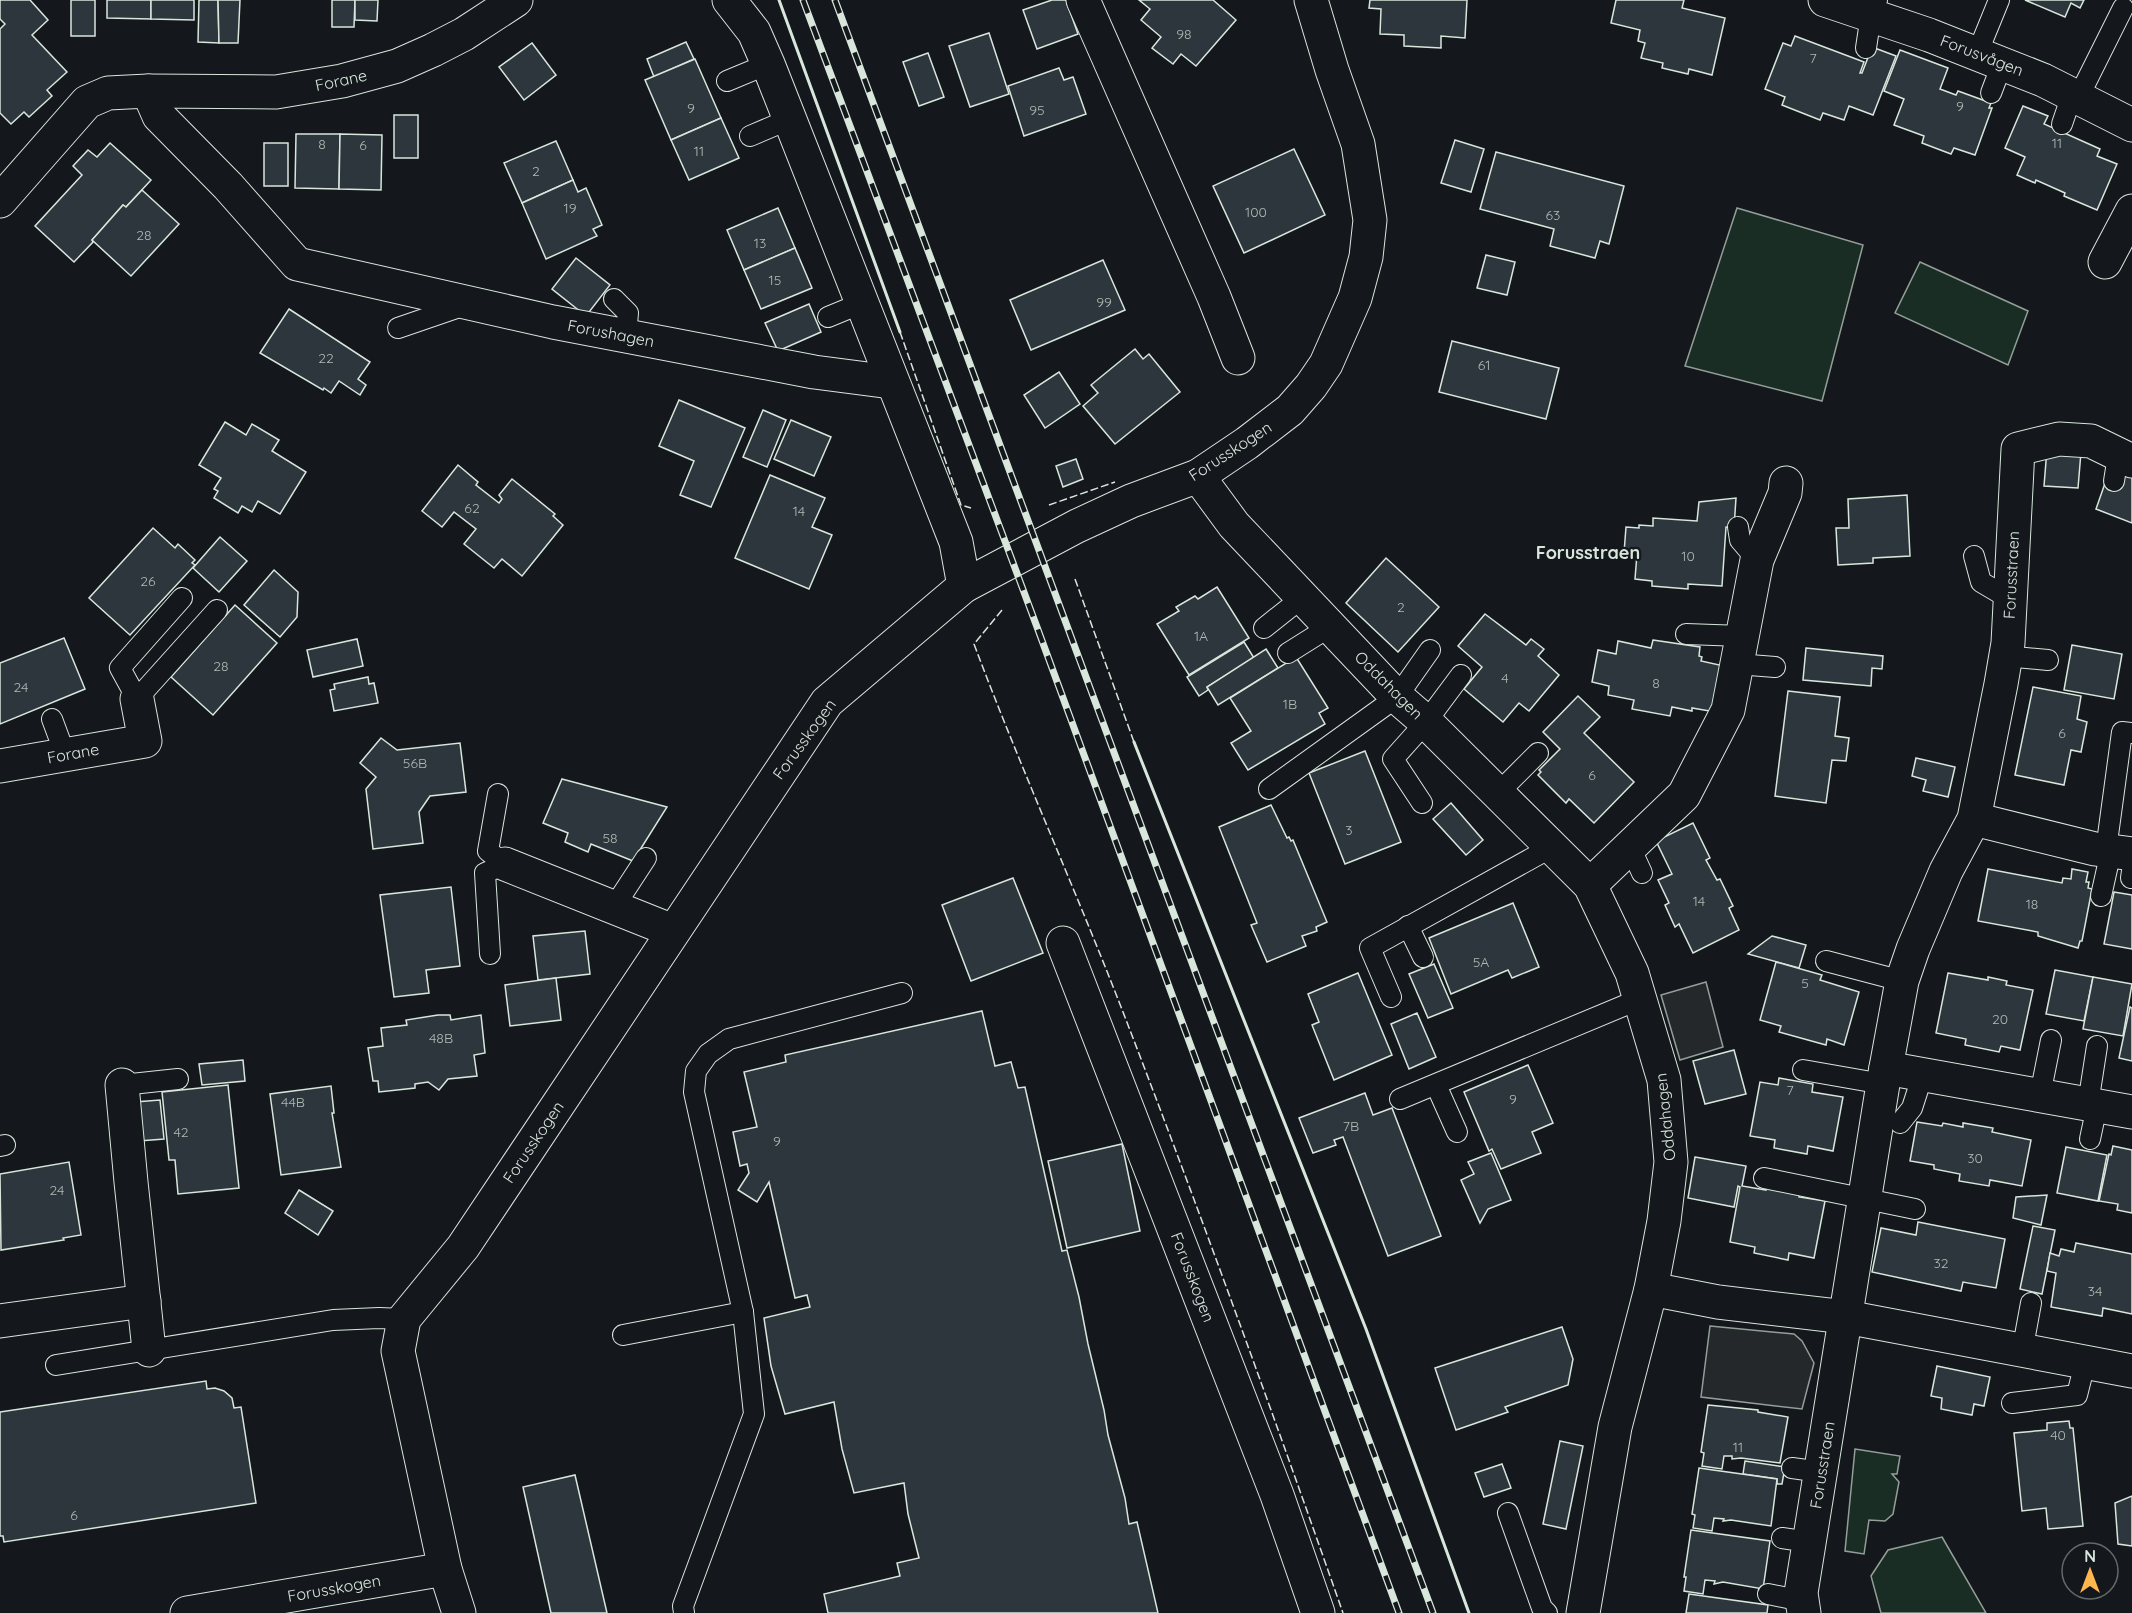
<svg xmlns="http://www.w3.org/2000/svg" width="2132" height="1613" font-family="Quicksand,sans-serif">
<rect width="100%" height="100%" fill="#14181c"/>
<!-- green -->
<g fill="#1a2d24" stroke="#939e99" stroke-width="1.5">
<polygon points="1737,208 1863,245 1822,401 1685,366"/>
<polygon points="1920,262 2028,311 2008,365 1895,313"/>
<polygon points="1855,1449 1900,1456 1897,1474 1892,1474 1899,1482 1893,1514 1885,1521 1869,1520 1864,1554 1845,1551"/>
<polygon points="1942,1537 1986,1613 1881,1613 1871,1576 1888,1550"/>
</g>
<!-- parking -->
<g fill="#24282b" stroke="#939e99" stroke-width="1.5">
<polygon points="1706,982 1723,1047 1680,1060 1661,995"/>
<polygon points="1710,1326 1794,1334 1802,1341 1814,1363 1802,1409 1701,1397"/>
</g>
<!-- building -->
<g fill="#2c363c" stroke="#d8e6dc" stroke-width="1.5">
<polygon points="0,0 30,0 48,20 32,35 67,72 47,90 52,96 29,117 24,112 11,124 0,113 0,29 5,24 0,19"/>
<rect x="71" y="0" width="24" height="36"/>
<polygon points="107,0 151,0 151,19 107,18"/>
<polygon points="151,0 194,0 194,20 151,19"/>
<polygon points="199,0 218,0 219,43 198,42"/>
<polygon points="218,0 240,0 238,43 219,43"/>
<polygon points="332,0 355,0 354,27 332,27"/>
<polygon points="355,0 378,0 377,21 355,20"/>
<polygon points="1052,0 1066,0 1078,34 1037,49 1023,10"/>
<polygon points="1139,0 1213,0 1236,20 1196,66 1181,54 1173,64 1152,48 1161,37 1141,20 1150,9"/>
<polygon points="1370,0 1467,0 1465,38 1441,36 1441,48 1404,46 1404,35 1380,34 1381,9 1369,8"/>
<polygon points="1616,0 1684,0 1682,8 1725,18 1712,75 1689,69 1688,74 1662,68 1663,63 1641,58 1645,43 1638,41 1640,30 1611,23"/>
<polygon points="2025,0 2084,0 2080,8 2071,3 2065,17"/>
<polygon points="989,33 1009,94 970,107 949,46"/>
<polygon points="1795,36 1864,62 1860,73 1862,73 1872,47 1896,56 1873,115 1849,106 1844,120 1823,113 1820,120 1782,105 1785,97 1765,89 1783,43 1791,46"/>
<polygon points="686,42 694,59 654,77 647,59"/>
<polygon points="532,43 556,75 524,100 499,67"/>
<polygon points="1900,50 1948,68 1940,89 1956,95 1958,91 1991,103 1989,108 1992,108 1975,155 1954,148 1951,154 1922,143 1924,136 1894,125 1904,99 1884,91"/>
<polygon points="928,53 944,97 919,106 903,62"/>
<polygon points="695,59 721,118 671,140 645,80"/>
<polygon points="1059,68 1064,80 1073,77 1086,114 1024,136 1008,86"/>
<polygon points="2023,106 2048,116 2044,124 2100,149 2097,156 2117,164 2097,210 2064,196 2065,193 2036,180 2035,183 2017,175 2025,157 2005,148"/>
<rect x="394" y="115" width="24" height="43"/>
<polygon points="721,118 739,158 689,180 671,140"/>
<polygon points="296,134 340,134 339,189 295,188"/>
<polygon points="340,134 382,135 381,190 339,189"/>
<polygon points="1455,140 1484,149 1471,192 1441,183"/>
<polygon points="556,141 573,180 522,203 504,163"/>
<polygon points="110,143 151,180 126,207 123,205 92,240 93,242 74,262 35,226 82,175 73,166 88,150 97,157"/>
<rect x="264" y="143" width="24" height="43"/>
<polygon points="1294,149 1325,215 1244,253 1213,186"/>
<polygon points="1496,152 1624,186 1609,244 1600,241 1595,258 1550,246 1554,229 1480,209"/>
<polygon points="573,180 578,192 586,188 602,225 593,229 597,236 546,259 522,203"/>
<polygon points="142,190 179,224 131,276 92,240 123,205 126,207"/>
<polygon points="778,208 795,248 744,270 727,230"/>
<polygon points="795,248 812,288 761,309 744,270"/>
<polygon points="1486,255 1515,262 1507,295 1477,288"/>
<polygon points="576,258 610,285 586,316 552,289"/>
<polygon points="1103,260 1125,310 1031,350 1010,300"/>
<polygon points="809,304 821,332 778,351 765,323"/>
<polygon points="289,309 370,362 358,379 366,385 360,395 339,381 331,393 324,388 323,390 260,353"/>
<polygon points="1452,341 1559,368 1546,419 1439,392"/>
<polygon points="1135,349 1143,359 1149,354 1180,392 1115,444 1083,406 1098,393 1091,385"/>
<polygon points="1059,372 1080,404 1045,428 1024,395"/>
<polygon points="679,400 745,428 711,507 680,495 694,461 659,446"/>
<polygon points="763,410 786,420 767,467 743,457"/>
<polygon points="791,420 831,437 814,476 774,459"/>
<polygon points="225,422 246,435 252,424 279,440 272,451 306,472 280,514 258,501 252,512 242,506 238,513 214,498 218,491 214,489 221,478 199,465"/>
<polygon points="2047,449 2081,452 2078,488 2044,486"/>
<polygon points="1076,459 1083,479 1063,487 1056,466"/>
<polygon points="458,465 478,482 476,485 499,503 502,499 499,495 512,479 555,514 553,516 563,525 522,576 502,559 494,568 464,544 476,529 454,512 442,527 422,511"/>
<polygon points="2110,469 2132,477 2132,523 2096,509"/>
<polygon points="770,475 825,498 812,527 832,535 809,589 735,558"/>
<polygon points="1907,495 1910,556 1873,558 1873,563 1838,565 1836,528 1849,528 1848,499"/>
<polygon points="1736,498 1734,528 1726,527 1722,586 1688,584 1688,589 1652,586 1652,581 1635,579 1637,554 1624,553 1626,527 1639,528 1639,525 1653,526 1653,518 1697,521 1699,502"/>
<polygon points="153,528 175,548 178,544 195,560 192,563 195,565 130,635 89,598"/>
<polygon points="220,537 247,561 219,592 193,568"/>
<polygon points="1386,558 1439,607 1398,652 1346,603"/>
<polygon points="274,570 298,592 297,617 280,637 244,605"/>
<polygon points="1217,587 1249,638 1189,675 1157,624 1179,611 1176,607 1195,596 1198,599"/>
<polygon points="235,605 277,643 213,715 171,677"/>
<polygon points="1485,614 1526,645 1531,639 1544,649 1538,656 1559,675 1529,711 1519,703 1503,722 1464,689 1482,667 1458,646"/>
<polygon points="64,638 85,689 0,724 0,663"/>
<polygon points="357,639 363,666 313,677 307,650"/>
<polygon points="1653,640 1700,647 1699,656 1702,657 1701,661 1724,666 1715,712 1692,708 1692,711 1672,707 1670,716 1632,709 1634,700 1608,695 1609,686 1592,682 1598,650 1616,654 1618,641 1651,648"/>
<polygon points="1244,642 1254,658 1207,687 1208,690 1199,696 1187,677"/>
<polygon points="2072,645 2122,654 2114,699 2064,690"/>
<polygon points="1806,648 1883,656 1882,669 1872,668 1871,686 1803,680"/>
<polygon points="1266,649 1278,668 1218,705 1207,687"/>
<polygon points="1296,657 1328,708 1319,713 1325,724 1248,770 1231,743 1251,731 1230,698"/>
<polygon points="368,677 369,684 374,683 378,703 334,711 330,690 335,689 334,684"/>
<polygon points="2033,687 2081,696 2077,719 2087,722 2081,752 2071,750 2064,785 2015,775"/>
<polygon points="1788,691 1840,697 1835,736 1849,738 1846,761 1832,760 1826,803 1775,796"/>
<polygon points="1578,696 1600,717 1584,733 1634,782 1594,823 1569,799 1566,803 1538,775 1541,772 1539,770 1560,749 1543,732"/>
<polygon points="381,738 397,750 460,743 466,792 430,796 419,812 423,843 373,849 366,789 376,777 360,763"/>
<polygon points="1365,751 1401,842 1345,864 1309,773"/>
<polygon points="1916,758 1955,767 1948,797 1923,791 1926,780 1912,776"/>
<polygon points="562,779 667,807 633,861 591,844 588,852 565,842 568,833 543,823"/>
<polygon points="1451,803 1483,840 1466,855 1433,819"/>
<polygon points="1271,805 1287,838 1289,837 1291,841 1293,840 1327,922 1316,927 1317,931 1302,936 1306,946 1267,962 1251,925 1257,923 1219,827"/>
<polygon points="1693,823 1710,858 1706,860 1717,880 1720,879 1733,906 1729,908 1739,930 1693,953 1679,924 1675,927 1665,905 1669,903 1658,880 1672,874 1656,841"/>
<polygon points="1988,869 2062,883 2063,878 2071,879 2072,869 2088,872 2086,882 2089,882 2088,888 2092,889 2082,941 2080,941 2078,948 2038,936 2038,932 1978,921"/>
<polygon points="1013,878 1043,953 971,981 942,905"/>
<polygon points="451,887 460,966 426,970 429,993 394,997 380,895"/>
<polygon points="2114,892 2132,895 2132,949 2104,944"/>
<polygon points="1513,903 1539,967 1512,978 1508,970 1451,994 1429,938"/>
<polygon points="585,931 590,974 538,980 533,936"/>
<polygon points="1772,936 1806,945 1799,968 1748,954"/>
<polygon points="1776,962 1822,975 1820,980 1859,992 1844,1045 1827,1039 1826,1045 1779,1032 1781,1026 1760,1020"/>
<polygon points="1434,964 1453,1008 1428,1018 1409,974"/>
<polygon points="2055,970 2093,977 2084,1021 2046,1014"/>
<polygon points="1358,973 1392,1055 1334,1080 1312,1025 1319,1022 1308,994"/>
<polygon points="1948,973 1988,980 1988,977 2007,981 2006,985 2033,990 2020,1050 2001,1046 1999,1052 1965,1045 1966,1039 1936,1033"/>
<polygon points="2093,977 2132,984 2123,1036 2083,1029"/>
<polygon points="556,978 561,1020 510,1026 505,985"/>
<polygon points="2130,1007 2132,1008 2132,1061 2119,1058"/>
<polygon points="982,1011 995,1066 1011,1062 1018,1088 1025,1087 1062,1251 1067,1250 1079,1297 1088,1344 1104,1410 1108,1435 1125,1498 1129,1524 1137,1522 1158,1613 828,1613 824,1594 900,1576 897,1563 919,1558 908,1514 904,1483 854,1493 842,1449 834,1402 785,1414 771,1366 764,1318 810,1307 807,1295 795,1298 769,1182 757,1202 738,1190 749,1173 747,1164 740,1166 733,1132 757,1127 744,1072 786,1062 785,1055"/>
<polygon points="1417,1013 1436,1057 1409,1069 1391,1024"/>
<polygon points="438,1015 450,1015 451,1020 481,1015 485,1053 474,1055 477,1076 448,1079 439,1090 428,1082 415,1084 415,1088 379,1092 378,1081 373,1081 368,1048 383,1046 381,1028 407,1025 406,1020"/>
<polygon points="1734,1050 1746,1094 1705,1104 1693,1061"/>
<polygon points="243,1060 245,1081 202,1085 199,1064"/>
<polygon points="1528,1065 1553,1123 1532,1132 1541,1153 1501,1169 1492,1149 1489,1151 1464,1092"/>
<polygon points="1779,1078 1813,1084 1812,1092 1843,1097 1833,1151 1808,1146 1807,1154 1774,1148 1775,1140 1750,1136 1760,1082 1778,1085"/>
<polygon points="228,1085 239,1188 178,1194 175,1160 169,1160 162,1092"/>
<polygon points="331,1086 334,1113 332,1113 341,1167 281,1175 270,1094"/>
<polygon points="1365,1093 1373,1115 1392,1108 1441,1236 1388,1256 1343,1137 1334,1140 1336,1145 1313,1153 1299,1118"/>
<polygon points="160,1100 164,1139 139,1141 135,1102"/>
<polygon points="1917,1122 1942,1126 1943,1123 1963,1127 1963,1123 1993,1128 1992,1132 2031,1140 2022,1186 1990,1180 1989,1186 1959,1181 1960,1174 1934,1169 1934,1165 1910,1161"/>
<polygon points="1122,1144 1140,1231 1067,1248 1048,1161"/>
<polygon points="2113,1146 2132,1150 2132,1213 2117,1210 2118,1204 2099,1201 2109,1154 2111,1155"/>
<polygon points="2066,1147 2107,1155 2098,1201 2057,1193"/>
<polygon points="1491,1153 1511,1200 1488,1209 1480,1223 1461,1180 1474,1174 1468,1162"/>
<polygon points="1695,1157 1746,1166 1742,1186 1766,1190 1766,1186 1800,1192 1799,1197 1825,1201 1814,1258 1789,1253 1788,1260 1754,1253 1755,1247 1730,1242 1740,1187 1738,1186 1734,1207 1688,1198"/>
<polygon points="69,1162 81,1235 63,1238 64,1240 1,1250 0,1174"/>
<polygon points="299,1190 333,1211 318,1235 285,1213"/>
<polygon points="2047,1195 2041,1225 2013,1218 2016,1197"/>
<polygon points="1918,1222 2005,1239 1996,1288 1963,1282 1961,1291 1872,1272 1881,1228 1916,1235"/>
<polygon points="2033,1226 2055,1230 2042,1294 2020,1289"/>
<polygon points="2076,1243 2132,1254 2132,1314 2103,1308 2102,1316 2051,1307 2056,1273 2047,1271 2050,1253 2059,1256 2061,1249 2074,1252"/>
<polygon points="1562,1327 1573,1359 1568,1385 1505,1407 1508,1412 1456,1430 1435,1368"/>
<polygon points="1937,1366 1990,1377 1984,1406 1974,1404 1972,1415 1941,1409 1942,1398 1931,1396"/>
<polygon points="206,1381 207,1389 215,1388 224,1391 232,1398 234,1408 241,1407 256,1503 4,1542 3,1536 0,1536 0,1412"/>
<polygon points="1708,1405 1758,1410 1758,1412 1788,1417 1780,1463 1741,1458 1732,1459 1732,1456 1724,1456 1722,1469 1702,1466 1704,1453 1701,1452"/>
<polygon points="2069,1421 2070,1428 2073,1428 2083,1526 2048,1529 2046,1508 2022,1511 2014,1433 2047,1430 2047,1423"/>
<polygon points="1560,1441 1583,1446 1566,1529 1543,1524"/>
<polygon points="1745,1461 1785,1467 1782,1484 1777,1484 1777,1479 1743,1474"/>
<polygon points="1502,1464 1511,1488 1484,1497 1475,1473"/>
<polygon points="1699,1468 1777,1479 1771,1526 1731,1520 1723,1521 1724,1519 1714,1518 1712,1531 1693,1528 1695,1515 1692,1514"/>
<polygon points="575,1475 607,1613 551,1613 523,1487"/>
<polygon points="2132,1496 2132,1546 2118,1544 2115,1503"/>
<polygon points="1691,1530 1770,1541 1763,1589 1723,1582 1714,1584 1715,1581 1705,1580 1703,1594 1684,1591 1686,1577 1684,1577"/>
<polygon points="1689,1594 1768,1605 1767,1613 1686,1613"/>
</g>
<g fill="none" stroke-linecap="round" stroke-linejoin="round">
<!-- service casing -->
<g stroke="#d8e6dc" stroke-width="22">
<g id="service">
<polyline points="1866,48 1871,15 1877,0"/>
<polyline points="1977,54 1999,0"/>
<polyline points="727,81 768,64"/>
<polyline points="1991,93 2002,64"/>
<polyline points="2078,98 2123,8"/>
<polyline points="2062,124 2072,95"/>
<polyline points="750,136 790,119"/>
<polyline points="614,299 628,313 626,335"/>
<polyline points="828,317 862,303"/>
<polyline points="398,328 465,305"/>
<polyline points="2114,481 2118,456"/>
<polyline points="1738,527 1740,540 1757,560"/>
<polyline points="1974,556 1981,582 2010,599"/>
<polyline points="182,598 120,668 137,699 217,610"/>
<polyline points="1264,628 1303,597"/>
<polyline points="1686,634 1742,636"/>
<polyline points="1288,653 1331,626"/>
<polyline points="2005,656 2048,660"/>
<polyline points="1737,664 1775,667"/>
<polyline points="52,719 65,754"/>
<polyline points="1269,789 1397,697 1430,650"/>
<polyline points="1497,794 1538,753"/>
<polyline points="1422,803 1393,759 1426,722 1461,675"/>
<polyline points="1630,847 1642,873"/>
<polyline points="2106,850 2122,732 2132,733"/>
<polyline points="2131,878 2132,871"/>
<polyline points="2101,896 2111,851"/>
<polyline points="614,907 646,858"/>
<polyline points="1408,926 1423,957"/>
<polyline points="490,954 485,873 505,864 488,851 498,794"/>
<polyline points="1826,961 1902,981"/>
<polyline points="1391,997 1370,948 1552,847"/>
<polyline points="1803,1070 1883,1084"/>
<polyline points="122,1085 178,1079"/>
<polyline points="1436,1085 1457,1132"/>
<polyline points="2040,1095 2051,1040"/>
<polyline points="1400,1099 1640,999"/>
<polyline points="2088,1104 2097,1046"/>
<polyline points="1900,1123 1912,1108 1923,1074"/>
<polyline points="2090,1139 2097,1106"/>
<polyline points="0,1146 5,1145"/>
<polyline points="1764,1178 1915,1209"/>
<polyline points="623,1335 743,1312"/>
<polyline points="2022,1352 2031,1303"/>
<polyline points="56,1365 333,1320 379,1318 404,1319"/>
<polyline points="2012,1403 2077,1395 2085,1363"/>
<polyline points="1792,1468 1821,1472"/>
<polyline points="1508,1513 1542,1608 1547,1613"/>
<polyline points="1782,1538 1809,1542"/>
<polyline points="1768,1594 1802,1601"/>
<polyline points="684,1613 683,1606 754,1414 743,1312 694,1092 696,1071 708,1054 729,1039 902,993"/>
</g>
</g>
<!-- minor casing -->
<g stroke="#d8e6dc" stroke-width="35">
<g id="minor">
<polyline points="729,0 754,32 768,64 956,542 964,586"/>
<polyline points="1083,0 1214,297 1238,358"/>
<polyline points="1825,0 1929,35 2043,80 2132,125"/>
<polyline points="148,91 159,116 228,186 297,264 553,322 814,372 891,382"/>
<polyline points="0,201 87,102 108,93 148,91 276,92 342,81 397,66 433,50 464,34 516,0"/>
<polyline points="2105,262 2132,211"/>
<polyline points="1198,476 1234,525 1397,697 1426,722 1590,885 1632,973 1664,1080 1671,1162 1664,1221 1651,1289 1615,1427 1583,1613"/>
<polyline points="0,766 145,741 137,699"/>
<polyline points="1974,819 2095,849 2132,854"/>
<polyline points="505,864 673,931"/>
<polyline points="1590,885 1684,795 1728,710 1757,560 1785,493 1786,483"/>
<polyline points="1063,943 1277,1495 1318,1613"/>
<polyline points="1886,1068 2132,1112"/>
<polyline points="122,1085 131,1182 149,1350"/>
<polyline points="1651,1289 1718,1302 1846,1317 2132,1371"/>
<polyline points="0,1321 144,1301"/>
<polyline points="187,1613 445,1569"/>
<polyline points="459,1613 445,1569 398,1351 404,1319 463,1247 827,702 964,586 1077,526 1131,501 1198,476 1247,443 1290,410 1311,386 1326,364 1355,298 1366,257 1370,220 1358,144 1332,70 1311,0"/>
<polyline points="1804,1613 1801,1593 1883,1084 1902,981 1913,949 1946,871 1974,819 2001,684 2008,643 2018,449 2059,439 2091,441 2132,461"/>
</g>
</g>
<!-- service -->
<use href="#service" stroke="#14181c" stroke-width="20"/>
<!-- minor -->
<use href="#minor" stroke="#14181c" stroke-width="33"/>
<!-- rail casing -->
<g stroke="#d8e6dc" stroke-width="7">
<g id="rail">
<polyline points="803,0 1037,627 1399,1613"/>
<polyline points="835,0 1433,1613"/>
</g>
</g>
<!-- rail -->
<use href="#rail" stroke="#14181c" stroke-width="4.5" stroke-dasharray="14" stroke-linecap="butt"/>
<!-- fence -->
<g stroke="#d8e6dc" stroke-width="1.5" stroke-dasharray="8 3" stroke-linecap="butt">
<polyline points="900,332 961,505 971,508"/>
<polyline points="1049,505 1115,482"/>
<polyline points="1075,579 1134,742"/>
<path d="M1002 610 974 644C1022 772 1079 897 1128 1025 1203 1220 1274 1416 1343 1613"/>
</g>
<!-- wall -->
<g stroke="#d8e6dc" stroke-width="3">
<polyline points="779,0 900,332"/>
<polyline points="1134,742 1366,1329 1469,1613"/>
</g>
</g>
<g text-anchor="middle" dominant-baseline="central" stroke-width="4.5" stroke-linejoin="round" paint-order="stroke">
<!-- number labels -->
<g font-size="14" fill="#adbab4">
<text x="1184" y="34">98</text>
<text x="1813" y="58">7</text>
<text x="1960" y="106">9</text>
<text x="691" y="108">9</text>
<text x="1037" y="110">95</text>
<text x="2057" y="143">11</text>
<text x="322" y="144">8</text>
<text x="363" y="145">6</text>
<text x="699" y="151">11</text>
<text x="536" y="171">2</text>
<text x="570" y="208">19</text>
<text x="1256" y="212">100</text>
<text x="1553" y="215">63</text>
<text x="144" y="235">28</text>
<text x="760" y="243">13</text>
<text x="775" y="280">15</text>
<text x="1104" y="302">99</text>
<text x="326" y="358">22</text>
<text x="1484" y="365">61</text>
<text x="472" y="508">62</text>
<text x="799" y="511">14</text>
<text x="1688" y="556">10</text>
<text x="148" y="581">26</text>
<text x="1401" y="607">2</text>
<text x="1201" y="636">1A</text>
<text x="221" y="666">28</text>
<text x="1505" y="678">4</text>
<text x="1656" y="683">8</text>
<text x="21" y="687">24</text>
<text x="1290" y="704">1B</text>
<text x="2062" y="733">6</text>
<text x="415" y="763">56B</text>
<text x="1592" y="775">6</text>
<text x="1349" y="830">3</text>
<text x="610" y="838">58</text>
<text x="1699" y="901">14</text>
<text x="2032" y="904">18</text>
<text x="1481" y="962">5A</text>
<text x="1805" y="983">5</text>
<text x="2000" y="1019">20</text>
<text x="441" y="1038">48B</text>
<text x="1790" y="1090">7</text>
<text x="1513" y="1099">9</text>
<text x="293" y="1102">44B</text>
<text x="1351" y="1126">7B</text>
<text x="181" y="1132">42</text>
<text x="777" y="1141">9</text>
<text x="1975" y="1158">30</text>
<text x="57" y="1190">24</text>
<text x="1941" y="1263">32</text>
<text x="2095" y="1291">34</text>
<text x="2058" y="1435">40</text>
<text x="1738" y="1447">11</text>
<text x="74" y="1515">6</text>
</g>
<!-- street labels -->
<g font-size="16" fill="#d8e6dc" stroke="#14181c">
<text transform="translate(1982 55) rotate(21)">Forusvågen</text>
<text transform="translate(341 80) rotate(-12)">Forane</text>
<text transform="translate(611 333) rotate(11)">Forushagen</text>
<text transform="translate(1230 451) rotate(-33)">Forusskogen</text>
<text transform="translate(2011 575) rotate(-87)">Forusstraen</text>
<text transform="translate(1389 685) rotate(45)">Oddahagen</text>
<text transform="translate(804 739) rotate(-54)">Forusskogen</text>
<text transform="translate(73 753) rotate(-10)">Forane</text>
<text transform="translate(1665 1117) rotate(-96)">Oddahagen</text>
<text transform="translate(533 1142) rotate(-56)">Forusskogen</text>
<text transform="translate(1193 1277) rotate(69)">Forusskogen</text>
<text transform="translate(1822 1465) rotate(-81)">Forusstraen</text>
<text transform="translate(334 1588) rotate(-10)">Forusskogen</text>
</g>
<!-- neighbourhood labels -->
<g font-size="18" font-weight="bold" fill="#d8e6dc" stroke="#14181c">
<text x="1588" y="552">Forusstraen</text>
</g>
</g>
<!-- north arrow -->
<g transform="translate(2090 1571)"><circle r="28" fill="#14181c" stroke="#626a69" stroke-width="1.5"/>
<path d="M0-4.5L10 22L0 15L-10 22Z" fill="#ffb74d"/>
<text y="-9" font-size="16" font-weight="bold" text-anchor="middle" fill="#d8e6dc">N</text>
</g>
</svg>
